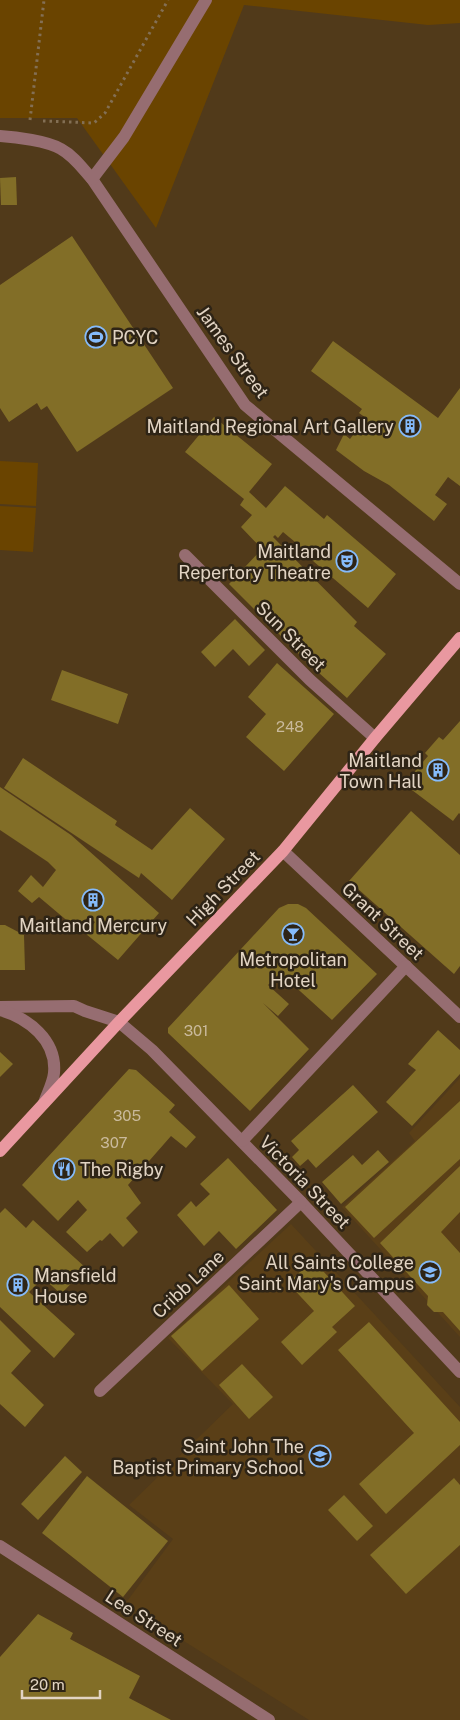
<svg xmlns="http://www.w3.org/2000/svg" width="460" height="1720" font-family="'Public Sans',sans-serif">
<rect width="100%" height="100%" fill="#513a1a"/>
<!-- built -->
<g fill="#5a3f17">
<polygon points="460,1078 460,1337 342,1207 415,1141 409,1133"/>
<polygon points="291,1224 460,1407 460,1720 309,1720 125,1604 173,1539 129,1505 233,1404 168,1338"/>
</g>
<!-- green -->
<g fill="#6a4400">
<polygon points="0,0 460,0 460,23 428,25 244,5 156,228 77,118 0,118"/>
<polygon points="0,461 38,463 36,506 0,504"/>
<polygon points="0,506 36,508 33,552 0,550"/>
</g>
<!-- building -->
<g fill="#826e27">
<polygon points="16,177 17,205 1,205 0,178"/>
<polygon points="72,236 173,388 77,452 47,406 41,410 37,403 9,422 0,408 0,285"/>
<polygon points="333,341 438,418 460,388 460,486 448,477 435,495 447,504 434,521 389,485 364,471 336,450 344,434 350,439 366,418 359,413 362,409 311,371"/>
<polygon points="214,417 272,464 249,492 266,508 285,486 324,519 327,515 396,574 368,608 299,549 301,547 283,532 278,538 275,535 273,537 357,622 354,626 386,654 347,698 309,664 229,584 262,549 241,527 252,515 240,505 244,499 185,452"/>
<polygon points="235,619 265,650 249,666 233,649 215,667 201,652"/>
<polygon points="277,663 334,714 284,771 246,737 266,714 248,697"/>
<polygon points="62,670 128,694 118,724 51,700"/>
<polygon points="460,721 460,814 459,813 453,821 404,784 428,756 425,753 439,737 443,740"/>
<polygon points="23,758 117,821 115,825 152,850 190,808 225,839 172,900 141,873 139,878 4,788"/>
<polygon points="0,787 71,835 159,913 118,960 86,934 95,922 88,917 77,929 39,897 32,903 18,891 31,875 43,887 56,870 48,862 0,830"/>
<polygon points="411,811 460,855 460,966 454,974 349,881"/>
<polygon points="288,904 298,904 306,908 377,974 332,1020 280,973 268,985 289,1004 278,1016 263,1003 309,1049 250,1111 168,1033 168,1028 279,908"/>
<polygon points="0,925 5,925 24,935 25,970 0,970"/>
<polygon points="438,1030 460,1050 460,1074 412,1126 386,1102 416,1070 408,1064"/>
<polygon points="0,1052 13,1064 0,1077"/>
<polygon points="129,1069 136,1070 175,1105 169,1112 196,1137 186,1148 171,1136 128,1185 141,1203 126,1218 138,1232 123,1247 110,1233 102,1241 100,1240 87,1252 66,1232 87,1210 78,1200 58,1221 22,1185"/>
<polygon points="353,1085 378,1112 316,1168 308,1159 300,1166 292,1157 299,1150 291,1141"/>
<polygon points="460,1101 460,1159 374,1238 345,1207"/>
<polygon points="378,1150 389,1162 341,1204 322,1182 353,1155 362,1165"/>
<polygon points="228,1158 277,1210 236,1249 219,1231 204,1246 177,1215 191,1201 196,1207 210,1194 200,1184"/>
<polygon points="460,1166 460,1212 441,1232 460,1253 460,1331 443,1312 434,1312 427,1305 428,1296 380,1243"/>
<polygon points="5,1208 26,1228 33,1220 86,1268 61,1294 43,1278 29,1292 75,1334 54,1358 0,1307 0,1213"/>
<polygon points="313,1260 355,1306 332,1327 337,1332 302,1365 281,1342 314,1311 288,1283"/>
<polygon points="229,1285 259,1319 202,1371 171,1336"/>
<polygon points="0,1320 31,1351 11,1373 44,1405 25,1427 0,1404"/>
<polygon points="369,1322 460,1422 460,1445 386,1514 359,1484 414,1433 338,1350"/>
<polygon points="242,1364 273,1397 249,1419 219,1385"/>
<polygon points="65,1456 82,1472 38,1520 21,1504"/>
<polygon points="87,1476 168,1541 123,1597 42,1533"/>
<polygon points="454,1478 460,1485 460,1545 406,1594 370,1555"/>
<polygon points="344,1495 373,1526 357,1541 328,1510"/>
<polygon points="38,1614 73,1633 70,1639 140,1676 129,1698 171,1720 0,1720 0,1657"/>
</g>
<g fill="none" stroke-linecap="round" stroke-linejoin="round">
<!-- path -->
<g stroke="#836f54" stroke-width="3" stroke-dasharray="2.5 4" stroke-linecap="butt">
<polyline points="30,120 44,0"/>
<polyline points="43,121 94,123 105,113 168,0"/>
</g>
<!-- minor -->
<g stroke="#966d71" stroke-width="12">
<path d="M0 136C16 137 48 141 61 149 74 156 83 169 92 179L245 405 460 584"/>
<polyline points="92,179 124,137 206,0"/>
<polyline points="185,555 310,680 375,738"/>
<polyline points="283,851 460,1017"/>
<polyline points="0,1007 74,1006 85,1011 119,1022 152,1050 301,1202 460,1372"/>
<path d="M0 1010C28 1018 57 1040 54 1073 53 1083 47 1094 44 1103"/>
<polyline points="242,1141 406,966"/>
<polyline points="100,1391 301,1202"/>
<polyline points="0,1546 269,1720"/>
</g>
<!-- major -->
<polyline stroke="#e998a0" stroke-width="12" points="0,1151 119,1022 283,851 375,738 460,638"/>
</g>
<!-- icons -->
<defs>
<g id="stadium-ring" transform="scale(1.125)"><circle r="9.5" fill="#2e2416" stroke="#85bbfb" stroke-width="1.5"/><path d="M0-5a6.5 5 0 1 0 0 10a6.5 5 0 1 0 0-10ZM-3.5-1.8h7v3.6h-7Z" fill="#85bbfb"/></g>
<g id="building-ring" transform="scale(1.125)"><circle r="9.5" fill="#2e2416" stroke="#85bbfb" stroke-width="1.5"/><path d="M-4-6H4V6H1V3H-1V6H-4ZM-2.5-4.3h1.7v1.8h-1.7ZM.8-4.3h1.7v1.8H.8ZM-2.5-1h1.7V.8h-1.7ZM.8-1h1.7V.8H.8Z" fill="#85bbfb"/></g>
<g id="theatre-ring" transform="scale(1.125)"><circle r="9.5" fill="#2e2416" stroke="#85bbfb" stroke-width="1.5"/><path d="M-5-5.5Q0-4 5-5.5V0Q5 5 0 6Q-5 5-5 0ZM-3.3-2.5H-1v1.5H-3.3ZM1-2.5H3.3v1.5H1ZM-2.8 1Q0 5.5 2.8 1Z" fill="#85bbfb"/></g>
<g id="bar-ring" transform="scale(1.125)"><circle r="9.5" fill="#2e2416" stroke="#85bbfb" stroke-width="1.5"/><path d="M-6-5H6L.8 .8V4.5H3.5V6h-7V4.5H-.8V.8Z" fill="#85bbfb"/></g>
<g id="restaurant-ring" transform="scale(1.125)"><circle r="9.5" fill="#2e2416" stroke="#85bbfb" stroke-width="1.5"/><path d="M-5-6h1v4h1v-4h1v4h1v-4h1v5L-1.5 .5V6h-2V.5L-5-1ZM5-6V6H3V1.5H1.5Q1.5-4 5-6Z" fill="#85bbfb"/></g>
<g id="school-ring" transform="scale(1.125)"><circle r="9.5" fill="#2e2416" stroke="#85bbfb" stroke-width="1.5"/><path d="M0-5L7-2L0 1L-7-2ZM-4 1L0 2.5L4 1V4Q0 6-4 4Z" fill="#85bbfb"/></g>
</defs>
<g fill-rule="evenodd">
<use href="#stadium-ring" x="96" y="337"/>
<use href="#building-ring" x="410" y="426"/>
<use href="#theatre-ring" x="347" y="561"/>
<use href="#building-ring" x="438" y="770"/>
<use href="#building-ring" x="93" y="900"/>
<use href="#bar-ring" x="293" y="934"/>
<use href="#restaurant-ring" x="64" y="1169"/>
<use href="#school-ring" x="430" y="1272"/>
<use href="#building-ring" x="18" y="1285"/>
<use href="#school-ring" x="320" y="1456"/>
</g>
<g text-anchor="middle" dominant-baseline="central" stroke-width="5" stroke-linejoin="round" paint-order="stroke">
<!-- number labels -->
<g font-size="15" fill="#caba9c">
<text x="290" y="726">248</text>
<text x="196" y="1030">301</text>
<text x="127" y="1115">305</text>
<text x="114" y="1142">307</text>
</g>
<!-- poi labels -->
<g font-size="18" fill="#e2d4c3" stroke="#2e2416" text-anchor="end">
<text x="112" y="337" text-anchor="start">PCYC</text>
<text x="394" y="426">Maitland Regional Art Gallery</text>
<text x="331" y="551">Maitland<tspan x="331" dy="21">Repertory Theatre</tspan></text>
<text x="422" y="760">Maitland<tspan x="422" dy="21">Town Hall</tspan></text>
<text x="93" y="925" text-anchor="middle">Maitland Mercury</text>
<text x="293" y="959" text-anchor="middle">Metropolitan<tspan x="293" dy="21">Hotel</tspan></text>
<text x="80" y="1169" text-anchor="start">The Rigby</text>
<text x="414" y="1262">All Saints College<tspan x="414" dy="21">Saint Mary's Campus</tspan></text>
<text x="34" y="1275" text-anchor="start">Mansfield<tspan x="34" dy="21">House</tspan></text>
<text x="304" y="1446">Saint John The<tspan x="304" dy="21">Baptist Primary School</tspan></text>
</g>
<!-- street labels -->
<g font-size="18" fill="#e2d4c3" stroke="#2e2416">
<text transform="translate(233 352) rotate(54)">James Street</text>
<text transform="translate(291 636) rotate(45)">Sun Street</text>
<text transform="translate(223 888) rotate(-46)">High Street</text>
<text transform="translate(383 921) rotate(43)">Grant Street</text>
<text transform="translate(305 1182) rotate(46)">Victoria Street</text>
<text transform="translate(188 1284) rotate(-43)">Cribb Lane</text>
<text transform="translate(144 1618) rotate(33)">Lee Street</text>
</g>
</g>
<!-- scale -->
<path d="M22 1690v8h78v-8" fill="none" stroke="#e2d4c3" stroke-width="2.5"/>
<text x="30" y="1690" font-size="15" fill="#e2d4c3" stroke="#2e2416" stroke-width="4" paint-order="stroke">20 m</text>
</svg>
